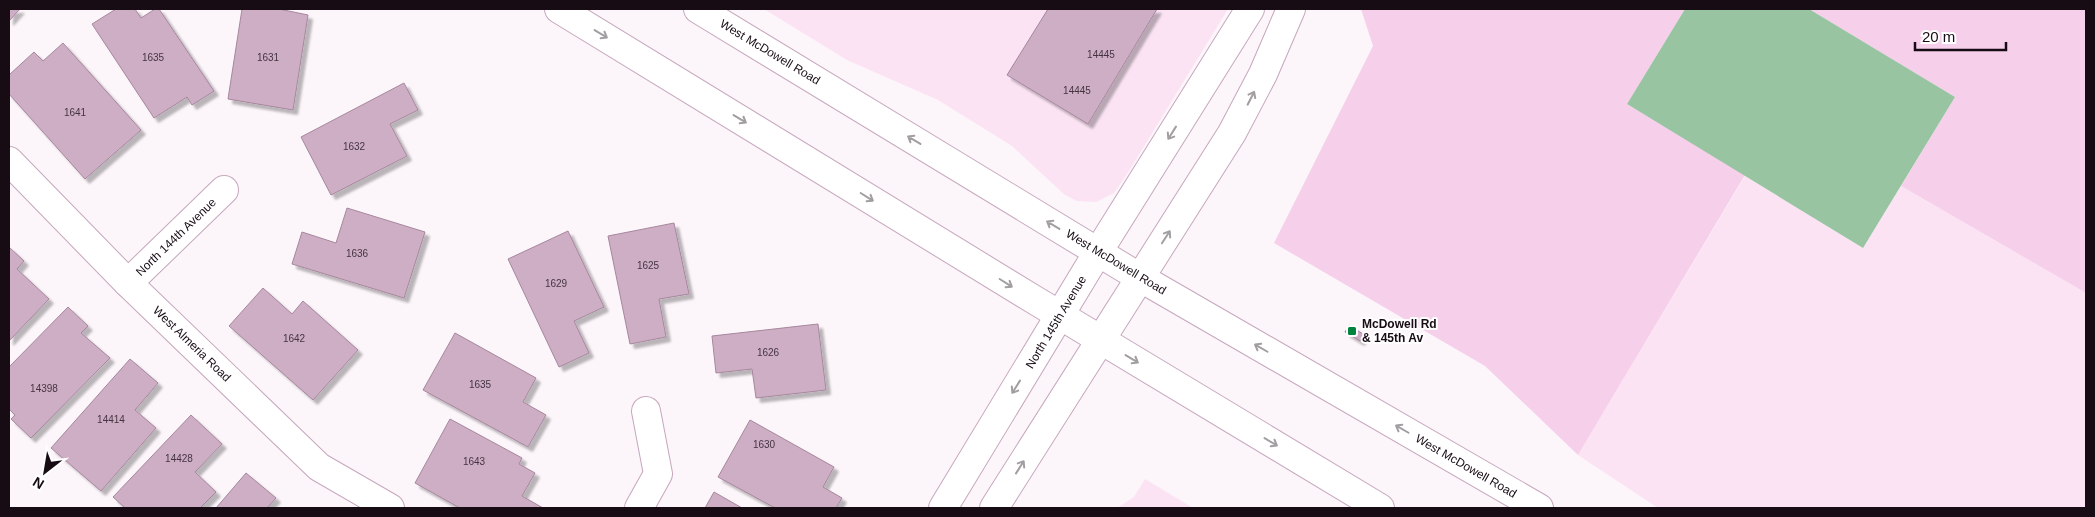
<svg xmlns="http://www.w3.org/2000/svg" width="2095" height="517" font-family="Helvetica,sans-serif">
<defs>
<filter id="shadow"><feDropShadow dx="4.5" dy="4.5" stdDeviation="1" flood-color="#0004"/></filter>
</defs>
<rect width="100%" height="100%" fill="#fcf5fa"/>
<!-- built -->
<g fill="#fbe3f4">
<polygon points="764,9 1228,9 1129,171 1114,193 1096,202 1077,201 1065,195 1012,146 938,100 847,60"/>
<polygon points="1745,176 1863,248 1901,186 2086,293 2086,508 1658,508 1578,455"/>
<polygon points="1145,479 1193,508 1117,508 1134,497"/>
</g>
<!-- green -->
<g fill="#f6d0eb">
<polygon points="1361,9 1685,9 1627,104 1745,175 1578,455 1485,366 1274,243 1373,46"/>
<polygon points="1809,9 2086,9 2086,293 1901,186 1955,97"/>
</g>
<!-- water -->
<polygon fill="#98c4a2" points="1685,9 1809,9 1955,97 1863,248 1627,104"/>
<!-- building -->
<g fill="#ceaec5" stroke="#a6879d" filter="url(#shadow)">
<polygon points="9,9 20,9 9,21"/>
<polygon points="116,9 135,9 141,18 155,9 159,9 214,91 192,105 187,97 154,118 92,24"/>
<polygon points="242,9 279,9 308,15 293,110 228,99"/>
<polygon points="1048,9 1157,9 1088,124 1007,75"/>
<polygon points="63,43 141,130 85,179 9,94 9,75 34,52 43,61"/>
<polygon points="404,83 418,110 390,124 407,156 331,195 301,137"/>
<polygon points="347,208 425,232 404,298 292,264 302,232 336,243"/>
<polygon points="674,223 689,294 659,299 666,337 630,344 608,236"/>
<polygon points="568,231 604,307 574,321 589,353 559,367 508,259"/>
<polygon points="9,247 24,261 17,269 49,299 9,341"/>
<polygon points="263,288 292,314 303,301 358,350 313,400 229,326"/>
<polygon points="68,307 88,326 81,333 110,358 31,438 11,419 15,415 9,409 9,367"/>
<polygon points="818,324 826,390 756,398 752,369 716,373 712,336"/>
<polygon points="1349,325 1363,334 1360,341 1345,332"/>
<polygon points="455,333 536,378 523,402 546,415 528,447 423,390"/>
<polygon points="130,359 158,383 135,410 156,428 101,491 51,448"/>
<polygon points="191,415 222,444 195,472 216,492 200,508 125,508 113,497"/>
<polygon points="450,419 522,458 519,464 535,473 522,496 543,508 460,508 415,483"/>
<polygon points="750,420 834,467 823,487 842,498 836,508 775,508 718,477"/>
<polygon points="246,473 276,498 267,508 216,508"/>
<polygon points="714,492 742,508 705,508"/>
</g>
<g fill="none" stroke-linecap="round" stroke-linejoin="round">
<!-- minor casing -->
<g stroke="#c6a7bd" stroke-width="30">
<g id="minor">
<polyline points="9,161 128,283 319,467 390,508"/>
<polyline points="128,283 224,190"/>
<polyline points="639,508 658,474 646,411"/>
<polyline points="943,508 1098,252 1250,9"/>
<polyline points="994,508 1232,133 1263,74 1291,9"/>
</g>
</g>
<!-- primary casing -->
<g stroke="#c6a7bd" stroke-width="30">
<g id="primary">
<polyline points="559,9 1033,299 1380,508"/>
<polyline points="698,9 1139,277 1539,508"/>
</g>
</g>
<!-- minor -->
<use href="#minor" stroke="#fff" stroke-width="28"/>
<!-- primary -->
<use href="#primary" stroke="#fff" stroke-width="28"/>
</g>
<!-- one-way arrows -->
<defs><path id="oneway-shaft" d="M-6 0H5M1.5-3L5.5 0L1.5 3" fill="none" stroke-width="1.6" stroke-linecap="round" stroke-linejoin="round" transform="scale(1.25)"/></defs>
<g stroke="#a29ea1">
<use href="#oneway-shaft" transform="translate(601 34) rotate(31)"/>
<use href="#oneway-shaft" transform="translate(1251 98) rotate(-63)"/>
<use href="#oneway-shaft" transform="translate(740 119) rotate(31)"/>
<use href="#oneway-shaft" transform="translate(1172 133) rotate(122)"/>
<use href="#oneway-shaft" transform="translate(914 140) rotate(-149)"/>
<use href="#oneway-shaft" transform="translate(867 197) rotate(32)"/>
<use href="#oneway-shaft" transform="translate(1053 225) rotate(-149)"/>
<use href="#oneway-shaft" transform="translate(1166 237) rotate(-57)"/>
<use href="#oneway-shaft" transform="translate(1006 283) rotate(32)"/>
<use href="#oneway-shaft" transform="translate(1261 348) rotate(-150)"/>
<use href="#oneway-shaft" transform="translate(1132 359) rotate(31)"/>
<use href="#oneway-shaft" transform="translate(1016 387) rotate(122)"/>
<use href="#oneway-shaft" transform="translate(1402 429) rotate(-150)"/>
<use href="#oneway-shaft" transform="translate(1271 442) rotate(31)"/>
<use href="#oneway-shaft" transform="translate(1020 467) rotate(-58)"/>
</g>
<!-- markers -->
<rect fill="#00833e" stroke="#fff" stroke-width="2" x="1347" y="326" width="10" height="10" rx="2.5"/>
<g text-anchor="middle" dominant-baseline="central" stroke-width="4" stroke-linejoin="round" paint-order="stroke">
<!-- number labels -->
<g font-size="10" fill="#453440">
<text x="1101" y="54">14445</text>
<text x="153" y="57">1635</text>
<text x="268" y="57">1631</text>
<text x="1077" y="90">14445</text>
<text x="75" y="112">1641</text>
<text x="354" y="146">1632</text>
<text x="357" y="253">1636</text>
<text x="648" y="265">1625</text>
<text x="556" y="283">1629</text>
<text x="294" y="338">1642</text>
<text x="768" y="352">1626</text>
<text x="480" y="384">1635</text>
<text x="44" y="388">14398</text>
<text x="111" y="419">14414</text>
<text x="764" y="444">1630</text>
<text x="179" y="458">14428</text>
<text x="474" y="461">1643</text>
</g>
<!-- street labels -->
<g font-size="12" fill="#170c14" stroke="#fff">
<text transform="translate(770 52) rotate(31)">West McDowell Road</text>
<text transform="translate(176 237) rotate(-44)">North 144th Avenue</text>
<text transform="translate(1116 262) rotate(31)">West McDowell Road</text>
<text transform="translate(1056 322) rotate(-59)">North 145th Avenue</text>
<text transform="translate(192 344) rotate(44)">West Almeria Road</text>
<text transform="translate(1466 466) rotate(30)">West McDowell Road</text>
</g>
<!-- poi labels -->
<g font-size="12" font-weight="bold" fill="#170c14" stroke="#fff" text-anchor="start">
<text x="1362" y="324">McDowell Rd<tspan x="1362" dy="14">&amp; 145th Av</tspan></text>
</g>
</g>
<!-- border -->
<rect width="2095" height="517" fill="none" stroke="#170c14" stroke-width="20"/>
<!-- north arrow -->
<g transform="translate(45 472) rotate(211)" stroke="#ffffff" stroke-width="4" paint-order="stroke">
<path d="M0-4L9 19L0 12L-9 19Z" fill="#170c14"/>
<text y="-8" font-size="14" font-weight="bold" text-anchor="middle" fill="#170c14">N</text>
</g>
<!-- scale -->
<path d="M1915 42v8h91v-8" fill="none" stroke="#170c14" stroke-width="2.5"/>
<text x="1922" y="42" font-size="15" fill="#170c14" stroke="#ffffff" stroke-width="4" paint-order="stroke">20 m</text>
</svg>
